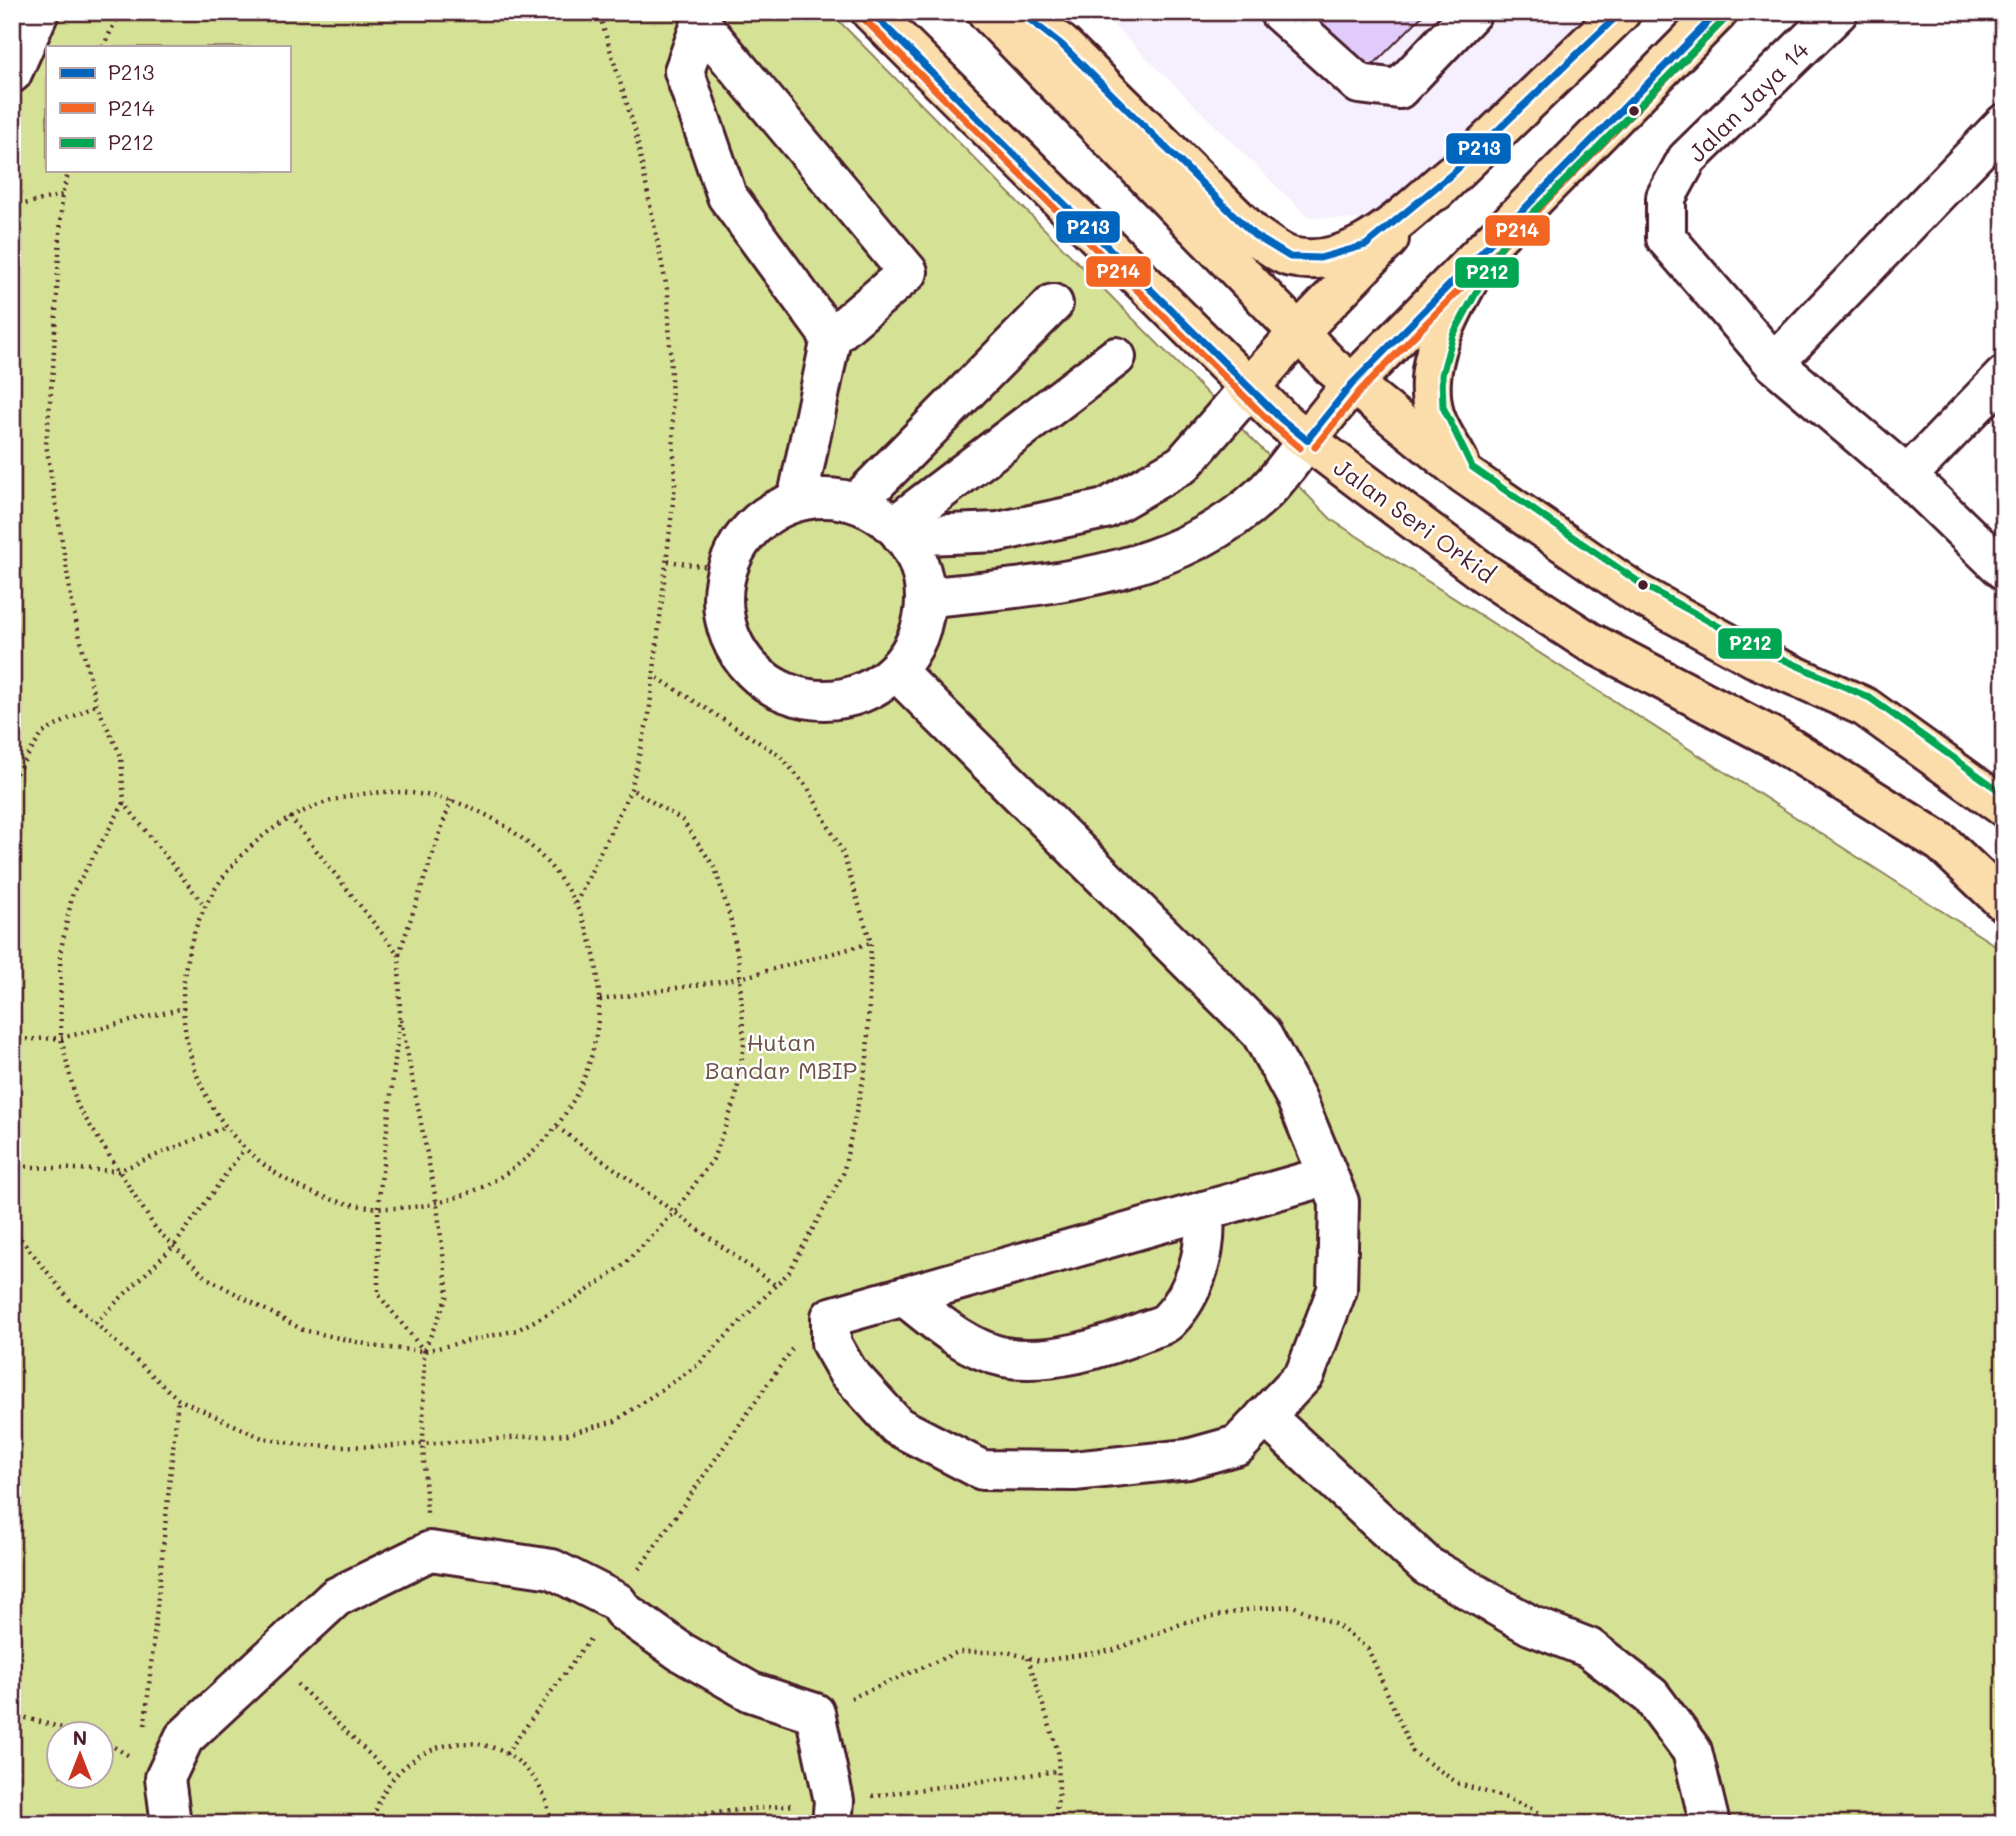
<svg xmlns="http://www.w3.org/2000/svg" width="2016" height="1836" font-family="Mali,sans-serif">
<rect width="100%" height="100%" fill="#fff"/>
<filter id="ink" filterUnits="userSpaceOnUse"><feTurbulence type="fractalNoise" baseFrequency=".0143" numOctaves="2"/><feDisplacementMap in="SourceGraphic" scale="14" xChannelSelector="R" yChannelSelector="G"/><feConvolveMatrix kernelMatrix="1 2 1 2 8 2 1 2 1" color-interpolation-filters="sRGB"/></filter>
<g filter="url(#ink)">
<!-- built -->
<polygon fill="#f6effe" points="1100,12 1605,12 1395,212 1362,220 1308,217"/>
<!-- green -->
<path fill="#d5e295" stroke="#908060" stroke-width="2" fill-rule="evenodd" d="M12 12H830L1332 520 2004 951V1824H12ZM47 47H289V170H47ZM60 1734H102V1776H60Z"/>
<!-- building -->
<polygon fill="#e1cbfb" stroke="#4a1f2b" stroke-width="2" points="1308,12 1426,12 1366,72"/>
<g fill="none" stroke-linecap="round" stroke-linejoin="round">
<!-- minor casing -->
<g stroke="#4a1f2b" stroke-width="44">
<g id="minor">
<polyline points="1279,12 1359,84 1399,89 1472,12"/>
<polyline points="1838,12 1687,159 1666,197 1666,238 1774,363 1907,476 2004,570"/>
<polyline points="12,73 39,12"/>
<polyline points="1774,363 2004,124"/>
<polyline points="1907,476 2004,376"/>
<circle cx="824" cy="599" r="101"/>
<polyline points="797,501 831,338 727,196 684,71 701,24 908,272 831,338"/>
<polyline points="858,501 1053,304"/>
<polyline points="894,526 1116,357"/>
<polyline points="902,536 998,532 1105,509 1183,464 1249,388"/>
<path d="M925 598C1041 585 1172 579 1263 494 1279 479 1293 458 1307 440"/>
<polyline points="896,671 1261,1033 1296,1098 1339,1202 1337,1290 1305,1374 1238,1445 1188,1459 1074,1471 982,1470 897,1426 847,1371 831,1343 831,1317 1327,1176"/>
<path d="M904 1296C933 1319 965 1349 1004 1357 1048 1365 1105 1348 1145 1331 1152 1328 1164 1326 1169 1320 1195 1294 1209 1246 1203 1211"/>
<polyline points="1265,1416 1427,1566 1530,1625 1589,1648 1651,1696 1692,1751 1710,1824"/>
<polyline points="171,1824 165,1778 184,1738 336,1597 430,1551 552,1569 617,1602 623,1611 681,1652 751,1692 815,1713 834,1801 832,1824"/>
</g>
</g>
<!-- major casing -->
<g stroke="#4a1f2b" stroke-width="44">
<g id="major">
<polyline points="871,12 1281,419 1307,440 1484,573 1588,641 1774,738 1942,843 2004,902"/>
<polyline points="987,12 1331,366 1464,474 1638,594 1755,658 1865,707 2004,807"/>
<path d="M1020 12 1062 45 1254 235C1265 242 1279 254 1291 257 1355 272 1408 210 1452 174"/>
<polyline points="1436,191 1621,12"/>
<polyline points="1249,388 1298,333 1389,239"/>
<polyline points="1307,440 1352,384 1718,12"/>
<path d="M1459 462C1451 446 1436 427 1433 409 1423 364 1447 319 1468 281"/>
</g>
</g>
<!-- path -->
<g stroke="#4a1f2b" stroke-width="4.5" stroke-dasharray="2 5" stroke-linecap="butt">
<polyline points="103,47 120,12"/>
<polyline points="69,170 62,195 53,369 46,444 73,609 96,704 121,756 124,803 204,905"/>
<polyline points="12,207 62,195"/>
<polyline points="668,561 727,570"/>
<polyline points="12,779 43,733 96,704"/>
<circle cx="391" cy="1000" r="208"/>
<polyline points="124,803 73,892 60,954 61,1038 77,1105 156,1229 207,1278 303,1330 379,1347 424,1351 517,1330 574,1300 624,1265 674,1213 713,1159 736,1098 744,1044 739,963 730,917 715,868 682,820 631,789"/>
<polyline points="290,817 399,955 400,1016 378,1208 378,1294 424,1351 423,1445 427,1513"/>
<polyline points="576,903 631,789 649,715 675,484 668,294 635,130 601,20 593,12"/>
<polyline points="399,954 451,800"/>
<polyline points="600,1000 740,978 871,943"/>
<polyline points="401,1020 437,1205 448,1295 424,1351"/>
<polyline points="12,1040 61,1038 180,1009"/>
<polyline points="557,1127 775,1285"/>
<polyline points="12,1166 118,1171 225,1127"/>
<polyline points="12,1228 69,1299 178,1399 262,1438 303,1445 378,1447 568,1434 615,1421 698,1365 789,1272 843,1174 867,1061 871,943 842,851 808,788 779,755 653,675"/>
<polyline points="95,1323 174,1246 244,1149"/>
<polyline points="639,1569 792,1349"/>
<polyline points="1028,1658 1058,1752 1059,1792 1054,1824"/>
<polyline points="297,1684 392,1776"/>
<polyline points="851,1698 958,1652 1007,1652 1040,1661 1114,1650 1186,1622 1251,1609 1293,1606 1337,1625 1368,1649 1413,1752 1459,1784 1507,1798 1538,1812 1550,1824"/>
<polyline points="12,1714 84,1734"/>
<polyline points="145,1725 178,1399"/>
<polyline points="102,1740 131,1757"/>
<polyline points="506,1754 592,1636"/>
<polyline points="872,1796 1058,1771"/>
<path d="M372 1824C391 1732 508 1712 545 1798 548 1805 549 1815 551 1824"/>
<polyline points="594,1824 794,1805"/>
</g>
<!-- minor -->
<use href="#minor" stroke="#fff" stroke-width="38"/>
<!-- major -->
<use href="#major" stroke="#faddab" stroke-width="38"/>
<!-- bus-1 casing -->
<g stroke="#fff" stroke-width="12">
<g id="bus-1">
<polyline points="871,12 1281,419 1307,440"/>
<polyline points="1020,12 1062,45 1254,235 1290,257 1320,258 1366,245 1452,174 1621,12"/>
<polyline points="1307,440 1352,384 1718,12"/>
</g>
</g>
<!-- bus-2 casing -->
<g stroke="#fff" stroke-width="12">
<g id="bus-2">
<polyline points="864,19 1274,426 1300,448"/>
<polyline points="1315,447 1360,391 1725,19"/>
</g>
</g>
<!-- bus-3 casing -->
<g stroke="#fff" stroke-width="12">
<polyline id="bus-3" points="1725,19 1503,243 1453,335 1442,375 1443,407 1472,467 1548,520 1643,585 1760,649 1870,698 2004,794"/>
</g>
<!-- bus-1 -->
<use href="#bus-1" stroke="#0065bd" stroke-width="7"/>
<!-- bus-2 -->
<use href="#bus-2" stroke="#f26522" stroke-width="7"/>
<!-- bus-3 -->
<use href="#bus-3" stroke="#00a651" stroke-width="7"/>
</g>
</g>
<!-- markers -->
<g fill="#4a1f2b" stroke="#fff" stroke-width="2.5">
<circle cx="1634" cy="111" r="6"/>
<circle cx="1643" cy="585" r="6"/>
</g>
<g text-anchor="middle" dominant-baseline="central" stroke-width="5" stroke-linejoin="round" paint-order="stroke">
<!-- street labels -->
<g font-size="24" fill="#4a1f2b" stroke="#fff">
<text transform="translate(1748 101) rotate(-45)">Jalan Jaya 14</text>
<text transform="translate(1415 520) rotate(36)">Jalan Seri Orkid</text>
</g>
<!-- park labels -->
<g font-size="24" fill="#6d5046" stroke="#fff">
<text x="781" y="1041">Hutan<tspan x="781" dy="28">Bandar MBIP</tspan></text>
</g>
</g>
<g stroke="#fff" stroke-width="2.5">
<rect x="1445" y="132" width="67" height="33" rx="7" fill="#0065bd"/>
<rect x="1055" y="210" width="66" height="34" rx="7" fill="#0065bd"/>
<rect x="1484" y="214" width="67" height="33" rx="7" fill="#f26522"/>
<rect x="1085" y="255" width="67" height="33" rx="7" fill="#f26522"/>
<rect x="1454" y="256" width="66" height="33" rx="7" fill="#00a651"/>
<rect x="1717" y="627" width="66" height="33" rx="7" fill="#00a651"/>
</g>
<g font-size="19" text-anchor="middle" font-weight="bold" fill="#fff">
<text x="1479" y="155">P213</text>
<text x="1088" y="234">P213</text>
<text x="1517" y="237">P214</text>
<text x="1118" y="278">P214</text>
<text x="1487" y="279">P212</text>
<text x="1750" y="650">P212</text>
</g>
<!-- margin -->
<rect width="2016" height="1836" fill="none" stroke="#fff" stroke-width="42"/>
<rect x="21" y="21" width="1974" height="1794" fill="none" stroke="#4a1f2b" stroke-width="2.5" filter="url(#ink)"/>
<!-- legend -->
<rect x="46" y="46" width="245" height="126" fill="#ffffff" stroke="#b7a5aa" stroke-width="2"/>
<rect x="60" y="68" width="35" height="10" fill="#0065bd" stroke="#b7a5aa" stroke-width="2"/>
<text x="108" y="80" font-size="21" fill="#4a1f2b">P213</text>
<rect x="60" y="103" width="35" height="10" fill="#f26522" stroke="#b7a5aa" stroke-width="2"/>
<text x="108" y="116" font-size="21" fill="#4a1f2b">P214</text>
<rect x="60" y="138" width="35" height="10" fill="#00a651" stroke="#b7a5aa" stroke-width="2"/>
<text x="108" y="150" font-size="21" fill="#4a1f2b">P212</text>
<!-- north arrow -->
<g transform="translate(80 1755)"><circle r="33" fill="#ffffff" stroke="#b7a5aa" stroke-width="2"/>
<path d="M0-5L12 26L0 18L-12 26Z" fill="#c8321e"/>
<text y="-10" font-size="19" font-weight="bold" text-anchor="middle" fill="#4a1f2b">N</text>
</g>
</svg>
